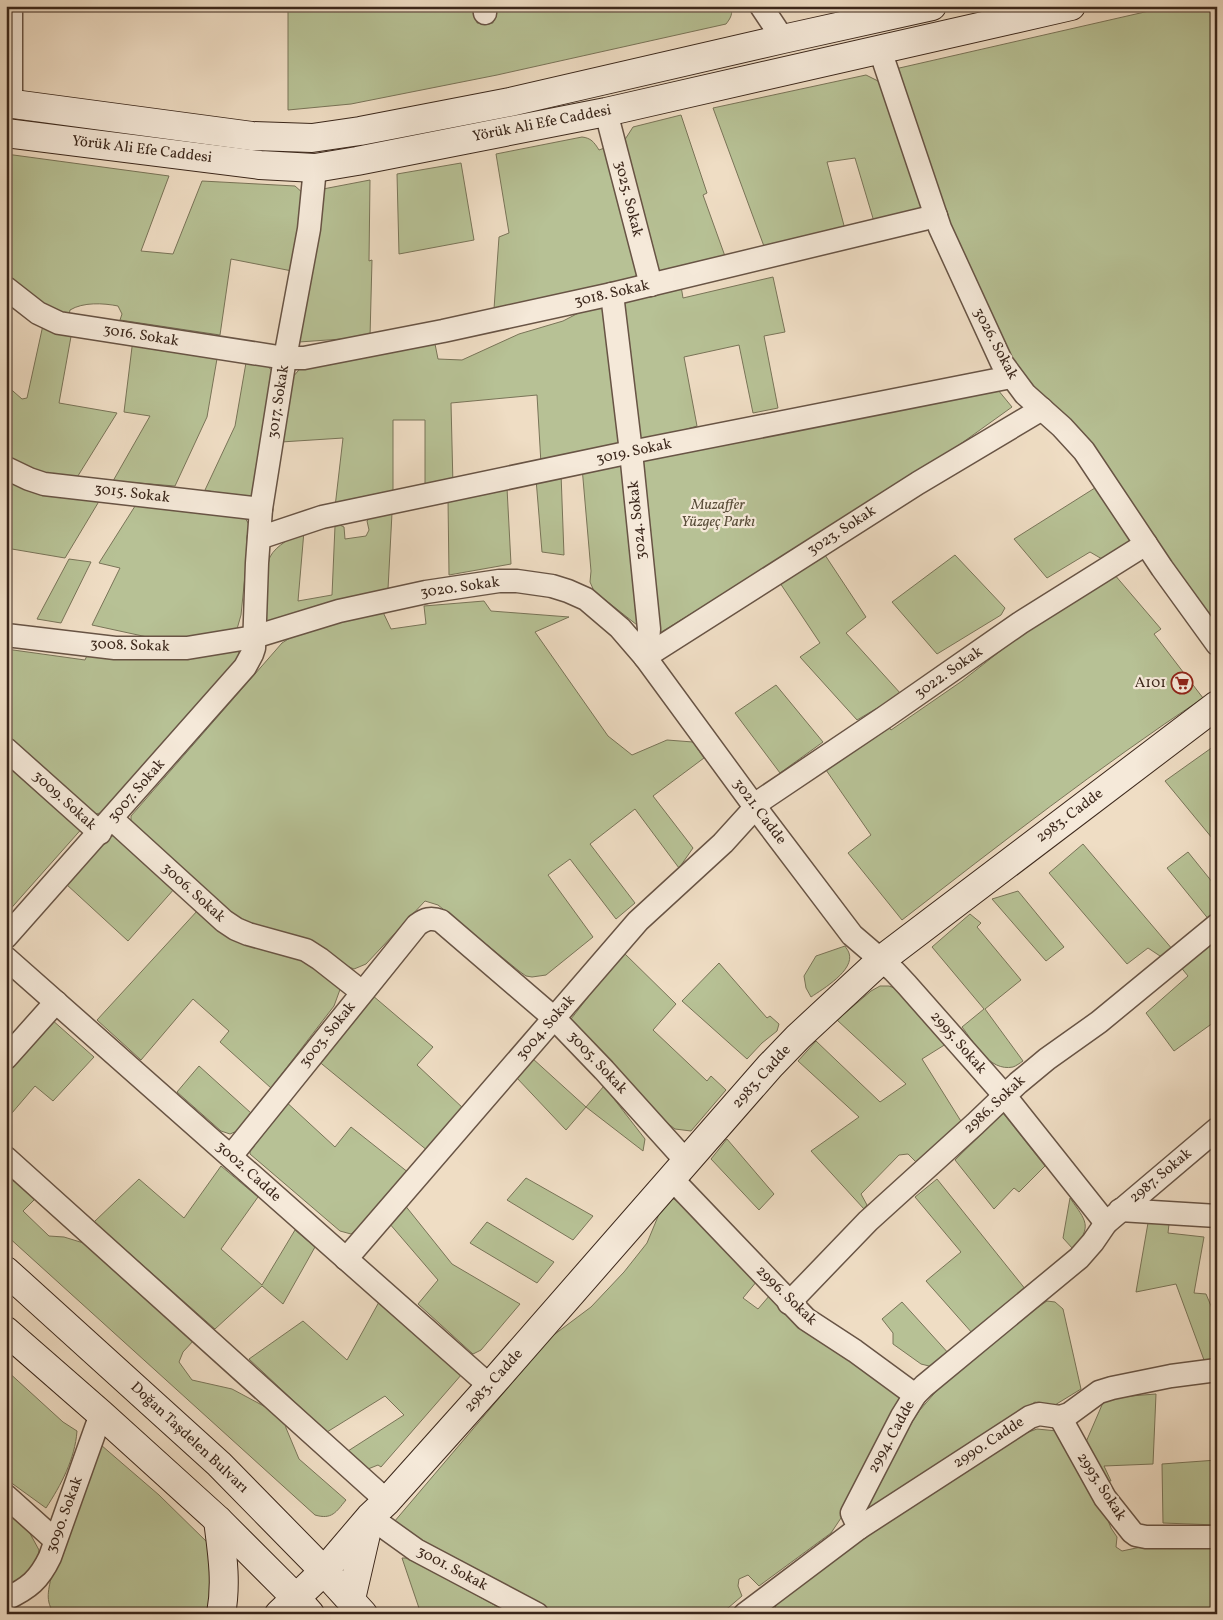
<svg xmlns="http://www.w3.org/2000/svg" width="1223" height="1620" font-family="Vollkorn,serif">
<rect width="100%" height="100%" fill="#efddc4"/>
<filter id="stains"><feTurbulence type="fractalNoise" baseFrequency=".004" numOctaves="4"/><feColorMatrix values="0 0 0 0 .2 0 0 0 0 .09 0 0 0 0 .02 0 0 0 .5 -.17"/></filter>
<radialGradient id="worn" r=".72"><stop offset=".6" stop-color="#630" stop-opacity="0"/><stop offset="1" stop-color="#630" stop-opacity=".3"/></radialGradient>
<!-- green -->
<g fill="#b7c195" stroke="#797458">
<path d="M288 6H476L477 23H493L492 6H730C734 13 730 19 726 24L497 75 351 104 288 110Z"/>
<polygon points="1171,6 1217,6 1217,627 1015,364 939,206 895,69"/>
<polygon points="866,75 878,81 886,92 926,207 875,225 855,158 827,162 846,233 765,249 713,108"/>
<polygon points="681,115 707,193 703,195 726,259 663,274 656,267 624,141 633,127"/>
<path d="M582 137C591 138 594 142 599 150L607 147 640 268 636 276 627 279 494 309 499 237 509 233 496 154Z"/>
<path d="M6 154 169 176 141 251 173 254 202 181 295 186 304 194 292 271 231 259 220 335 120 320 122 314 118 306C103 303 83 302 70 310L69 315 42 304 6 275Z"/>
<polygon points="461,163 474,240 399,254 397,174"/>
<polygon points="370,180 369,261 372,260 370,337 299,342 323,189"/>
<polygon points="773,277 785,332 764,336 778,408 753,413 739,345 684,357 697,426 648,441 638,439 624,300 681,286 683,298"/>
<polygon points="598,303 606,306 622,438 617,446 541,464 537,395 451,403 453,486 425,491 425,420 393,420 393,497 335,507 343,438 281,442 292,378 304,364 435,344 438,359 462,360 519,334 563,321"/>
<polygon points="43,325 72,331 59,403 117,413 76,479 45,475 6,459 6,385 22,399 27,398"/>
<polygon points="133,339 218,353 207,417 175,486 113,481 150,416 124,412"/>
<polygon points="247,357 267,366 274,372 256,500 243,499 205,490 235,426"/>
<polygon points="998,390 1012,407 913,478 658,634 640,460"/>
<polygon points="623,462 641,623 637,625 594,591 590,582 591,571 582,467"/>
<polygon points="561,473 564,555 542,552 536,479"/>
<polygon points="6,479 101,498 65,558 6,548"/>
<polygon points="1098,486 1134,541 1102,559 1090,552 1047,578 1014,539"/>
<polygon points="507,488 511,564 449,575 448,499"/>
<polygon points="137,503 245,518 250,526 241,615 237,629 226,634 161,640 92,625 120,568 99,563"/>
<path d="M392 513 388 589 265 623C266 608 265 570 270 557 276 545 293 537 304 531L298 601 332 595 335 526 340 525 344 527 345 539 366 536 369 530 367 521 371 516Z"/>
<polygon points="823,552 866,617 846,633 901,694 857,720 800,657 820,643 778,580"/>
<polygon points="955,555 1005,608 1001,615 937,654 892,602"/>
<polygon points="69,559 91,562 61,623 37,619"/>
<path d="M1114 574 1161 629 1154 634 1203 698C1099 767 1000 844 902 920L848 853 871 835 826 770 887 724 891 730 962 681 1045 616Z"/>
<polygon points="484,601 491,611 569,617 535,632 608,736 632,755 667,740 693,742 704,758 653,796 693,848 679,868 635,809 590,844 635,903 616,919 570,859 548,875 593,937 546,975 532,977 526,976 519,971 438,905 425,901 366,964 354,969 238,920 131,824 131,816 282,643 296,634 382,610 391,629 426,624 424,606"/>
<polygon points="6,649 85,660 90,649 236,649 240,654 238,659 102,813 92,814 6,738"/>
<polygon points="776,685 823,742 780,773 735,713"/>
<polygon points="1217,744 1217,844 1165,781"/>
<polygon points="6,757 85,825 6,914"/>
<polygon points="111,836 117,836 175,888 128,941 66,884"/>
<polygon points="1083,844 1173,950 1163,958 1148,948 1127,964 1049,873"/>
<polygon points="1188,852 1217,888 1217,915 1210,921 1167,868"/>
<polygon points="1018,891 1064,947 1046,961 992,899"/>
<polygon points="198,910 295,954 342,984 334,1006 271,1088 220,1042 229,1031 193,999 141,1060 97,1020"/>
<path d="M970 914 981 923 977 927 1021 980 985 1009 1023 1061C1020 1063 1016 1066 1013 1067 989 1072 974 1042 962 1027L984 1009 932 947Z"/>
<polygon points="1217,935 1217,1020 1174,1051 1146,1013 1188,976 1179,965"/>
<path d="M845 946C846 948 848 950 849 953 855 970 823 989 811 997L806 988 804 976 816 956Z"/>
<polygon points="623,952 676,1004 653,1030 707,1081 711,1076 726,1090 691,1131 675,1129 662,1119 571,1019"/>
<polygon points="719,963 767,1018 770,1016 779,1024 777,1031 762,1043 747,1059 682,1001"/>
<polygon points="880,986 889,986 897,989 946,1044 922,1059 964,1126 917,1163 908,1154 899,1155 861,1194 867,1205 864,1209 811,1151 859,1117 798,1061 816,1041 880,1102 906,1084 837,1020 871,991"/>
<polygon points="372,995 433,1047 417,1065 464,1109 428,1151 317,1060"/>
<polygon points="51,1019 94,1057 53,1101 35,1086 6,1120 6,1071"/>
<polygon points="532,1058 586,1107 604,1086 645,1139 643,1151 586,1107 566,1130 516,1077"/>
<polygon points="199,1066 251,1113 237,1131 230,1134 221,1131 177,1092"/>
<polygon points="283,1099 335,1147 351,1127 409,1173 362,1225 351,1234 340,1231 250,1154 250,1147"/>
<polygon points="1003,1113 1045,1166 1019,1192 1014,1188 994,1209 955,1160"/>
<polygon points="727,1139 774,1194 759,1210 711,1159"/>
<polygon points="221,1166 258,1197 221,1249 262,1285 295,1230 315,1247 283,1304 262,1286 215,1329 94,1222 139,1179 184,1218"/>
<path d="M6 1171 36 1198 23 1211 49 1236 64 1237 90 1245 194 1340 183 1352 179 1362 192 1380 232 1389 273 1411 285 1422 286 1428 299 1459 346 1500C336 1512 332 1520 315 1515L6 1235Z"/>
<polygon points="526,1178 593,1216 573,1240 507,1200"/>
<polygon points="937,1179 1026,1290 973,1334 926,1281 961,1252 915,1197"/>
<polygon points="672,1198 682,1204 757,1281 743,1298 758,1309 770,1295 903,1397 843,1515 831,1533 759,1586 748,1575 739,1579 738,1586 742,1596 728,1608 714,1614 558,1614 443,1555 394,1522 551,1337 591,1307 624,1272 647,1243 664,1202"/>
<path d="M1070 1198C1086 1221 1093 1226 1073 1249L1063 1238Z"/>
<polygon points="404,1204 452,1264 520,1304 481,1350 473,1354 418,1304 438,1280 389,1223"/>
<polygon points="487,1222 554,1262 537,1283 470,1243"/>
<polygon points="1148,1223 1169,1224 1168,1233 1204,1237 1194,1293 1206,1294 1217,1320 1217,1359 1204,1360 1176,1284 1136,1292"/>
<polygon points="1047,1301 1055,1302 1063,1309 1081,1389 1050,1408 1035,1402 862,1514 870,1490 919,1411 953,1372 998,1334"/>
<polygon points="379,1302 462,1374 381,1467 378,1465 368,1469 348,1451 404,1415 385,1396 327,1432 249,1359 303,1321 347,1360"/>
<polygon points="902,1302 950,1355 933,1367 921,1364 893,1344 893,1333 882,1319"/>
<path d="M6 1370 63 1422 77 1431C75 1459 61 1485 46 1508L6 1479Z"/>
<polygon points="1156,1394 1153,1464 1104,1466 1111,1481 1106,1481 1086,1442 1105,1398"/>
<polygon points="1037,1429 1057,1431 1102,1505 1111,1528 1117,1537 1116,1547 1122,1551 1141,1547 1217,1544 1217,1614 779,1614 775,1608 777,1601 806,1577 1009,1439"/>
<path d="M101 1445 159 1495 208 1543 215 1568 213 1614H55C44 1601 49 1589 52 1573Z"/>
<polygon points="1217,1460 1217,1525 1163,1523 1162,1464"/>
<polygon points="6,1510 27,1528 39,1550 36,1572 6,1595"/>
<polygon points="402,1558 408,1558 500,1608 502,1614 421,1614"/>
</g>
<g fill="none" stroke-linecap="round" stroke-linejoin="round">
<!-- street casing -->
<g stroke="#685445" stroke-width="25">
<g id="street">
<polyline points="484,6 485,13"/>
<polyline points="761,6 783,39"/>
<polyline points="880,50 940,228 1002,363 1025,394 1062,427 1084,451 1162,568 1217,644"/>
<polyline points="11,104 11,6"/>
<polyline points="606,112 651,285"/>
<polyline points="6,288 38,313 59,323 285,358 304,358 443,331 612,294 936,216"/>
<polyline points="612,294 631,452 649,629 648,642 645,657"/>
<polyline points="6,468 29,479 44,484 261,509"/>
<polyline points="259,538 322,517 631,452 1011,377"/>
<polyline points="6,635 115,648 187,648 254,637 339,611 426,592 499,581 517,581 552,586 568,591 586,599 620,628 645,657 755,807 852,935 894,971 907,985 1005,1096 1106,1223"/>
<polyline points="645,657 918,483 1042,409"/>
<polyline points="6,749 100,833"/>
<polyline points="112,819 224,921 236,929 248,934 306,950 320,959 362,992"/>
<polyline points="6,937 245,667 252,654 254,648 257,563 261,509 285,358 309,229 315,168"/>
<polyline points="6,958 490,1386"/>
<polyline points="6,1058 56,1002"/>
<path d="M231 1156 417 925C425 919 431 917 441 921L554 1018 604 1070 687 1162"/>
<polyline points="6,1158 387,1501"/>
<polyline points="672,1179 806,1319 855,1351 915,1395"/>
<polyline points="1120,1210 1217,1216"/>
<polyline points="346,1259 638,921 723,843 763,799 885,717 1020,623 1146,544"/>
<polyline points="789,1303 868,1221 975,1124 1018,1083 1047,1059 1099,1022 1217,925"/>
<polyline points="1060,1417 1105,1498 1132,1532 1136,1535 1146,1537 1217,1537"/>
<polyline points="6,1496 55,1540"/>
<polyline points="370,1517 416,1550 537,1614"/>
<polyline points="859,1528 1030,1417 1039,1414 1060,1417 1069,1414 1099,1392 1112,1388 1171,1376 1217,1370"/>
<path d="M6 1599C29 1588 39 1580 50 1557L101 1414"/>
<polyline points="745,1614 859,1528 852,1513 902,1416 915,1395 924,1386 1079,1258 1093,1242 1106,1223 1217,1129"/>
</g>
</g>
<!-- secondary casing -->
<g stroke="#3b271b" stroke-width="30">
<g id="secondary">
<polyline points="6,103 252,136 312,138 360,131 510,102 783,39 932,6"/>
<polyline points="6,133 260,165 315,168 357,161 606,112 1071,6"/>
<polyline points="6,1271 219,1464 324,1571 363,1614"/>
<polyline points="6,1331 101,1414 218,1520 296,1598 310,1614"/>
<path d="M218 1520C222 1552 227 1582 221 1614"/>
<polyline points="351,1599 369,1521"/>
<polyline points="279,1614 324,1571 370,1517 387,1501 490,1386 770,1066 798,1037 881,960 1217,705"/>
</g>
</g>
<!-- street -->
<use href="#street" stroke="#f5e9d9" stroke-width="22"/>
<!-- secondary -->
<use href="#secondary" stroke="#f5e9d9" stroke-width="28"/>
</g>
<!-- icons -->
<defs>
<g id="supermarket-ring" transform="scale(1.125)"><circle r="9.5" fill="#f5e9d9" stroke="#8f2418" stroke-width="1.5"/><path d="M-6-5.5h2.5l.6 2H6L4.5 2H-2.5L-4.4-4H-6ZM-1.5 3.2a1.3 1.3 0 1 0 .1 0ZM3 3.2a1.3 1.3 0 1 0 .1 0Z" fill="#8f2418"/></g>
</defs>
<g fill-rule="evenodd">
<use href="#supermarket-ring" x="1182" y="683"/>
</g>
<g text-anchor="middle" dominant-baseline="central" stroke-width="4.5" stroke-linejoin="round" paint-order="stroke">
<!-- street labels -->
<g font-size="15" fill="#3b271b" stroke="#f5e9d9">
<text transform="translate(542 124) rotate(-11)">Yörük Ali Efe Caddesi</text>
<text transform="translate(142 150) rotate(7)">Yörük Ali Efe Caddesi</text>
<text transform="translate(628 199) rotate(76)">3025. Sokak</text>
<text transform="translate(612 294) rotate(-13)">3018. Sokak</text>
<text transform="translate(141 336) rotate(9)">3016. Sokak</text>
<text transform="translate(995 344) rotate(62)">3026. Sokak</text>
<text transform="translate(279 402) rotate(-81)">3017. Sokak</text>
<text transform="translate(634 452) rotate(-12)">3019. Sokak</text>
<text transform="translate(132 494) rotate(7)">3015. Sokak</text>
<text transform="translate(638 520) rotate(-96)">3024. Sokak</text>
<text transform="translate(842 531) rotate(-33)">3023. Sokak</text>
<text transform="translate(460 588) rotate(-8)">3020. Sokak</text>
<text transform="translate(130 646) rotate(2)">3008. Sokak</text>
<text transform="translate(949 673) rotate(-35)">3022. Sokak</text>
<text transform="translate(137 791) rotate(-49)">3007. Sokak</text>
<text transform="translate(64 801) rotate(42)">3009. Sokak</text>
<text transform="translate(759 812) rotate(53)">3021. Cadde</text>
<text transform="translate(1070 816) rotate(-37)">2983. Cadde</text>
<text transform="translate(193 893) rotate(42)">3006. Sokak</text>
<text transform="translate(546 1028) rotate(-49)">3004. Sokak</text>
<text transform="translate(328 1035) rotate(-51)">3003. Sokak</text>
<text transform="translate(958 1043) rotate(49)">2995. Sokak</text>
<text transform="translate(597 1063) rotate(47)">3005. Sokak</text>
<text transform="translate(762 1077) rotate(-48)">2983. Cadde</text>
<text transform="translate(995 1105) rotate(-43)">2986. Sokak</text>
<text transform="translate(248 1172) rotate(42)">3002. Cadde</text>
<text transform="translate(1161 1176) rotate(-40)">2987. Sokak</text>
<text transform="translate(786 1296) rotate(44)">2996. Sokak</text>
<text transform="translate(494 1381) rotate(-48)">2983. Cadde</text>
<text transform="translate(892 1437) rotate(-61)">2994. Cadde</text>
<text transform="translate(189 1438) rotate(43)">Doğan Taşdelen Bulvarı</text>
<text transform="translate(989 1443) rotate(-33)">2990. Cadde</text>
<text transform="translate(1101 1487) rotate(57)">2993. Sokak</text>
<text transform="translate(65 1515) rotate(-70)">3090. Sokak</text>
<text transform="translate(452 1569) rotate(28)">3001. Sokak</text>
</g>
<!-- park labels -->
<g font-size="15" font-style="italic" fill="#5a4e3a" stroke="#f5e9d9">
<text x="718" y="505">Muzaffer<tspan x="718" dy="17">Yüzgeç Parkı</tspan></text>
</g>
<!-- poi labels -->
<g font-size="15" fill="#3b271b" stroke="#f5e9d9" text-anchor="end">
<text x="1166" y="683">A101</text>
</g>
</g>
<!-- margin -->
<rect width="1223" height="1620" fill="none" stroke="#efddc4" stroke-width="25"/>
<rect x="8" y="8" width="1208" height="1605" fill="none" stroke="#3b271b" stroke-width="2.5"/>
<rect x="12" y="12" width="1198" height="1595" fill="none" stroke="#3b271b"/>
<rect width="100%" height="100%" filter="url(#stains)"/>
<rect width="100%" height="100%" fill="url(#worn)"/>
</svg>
